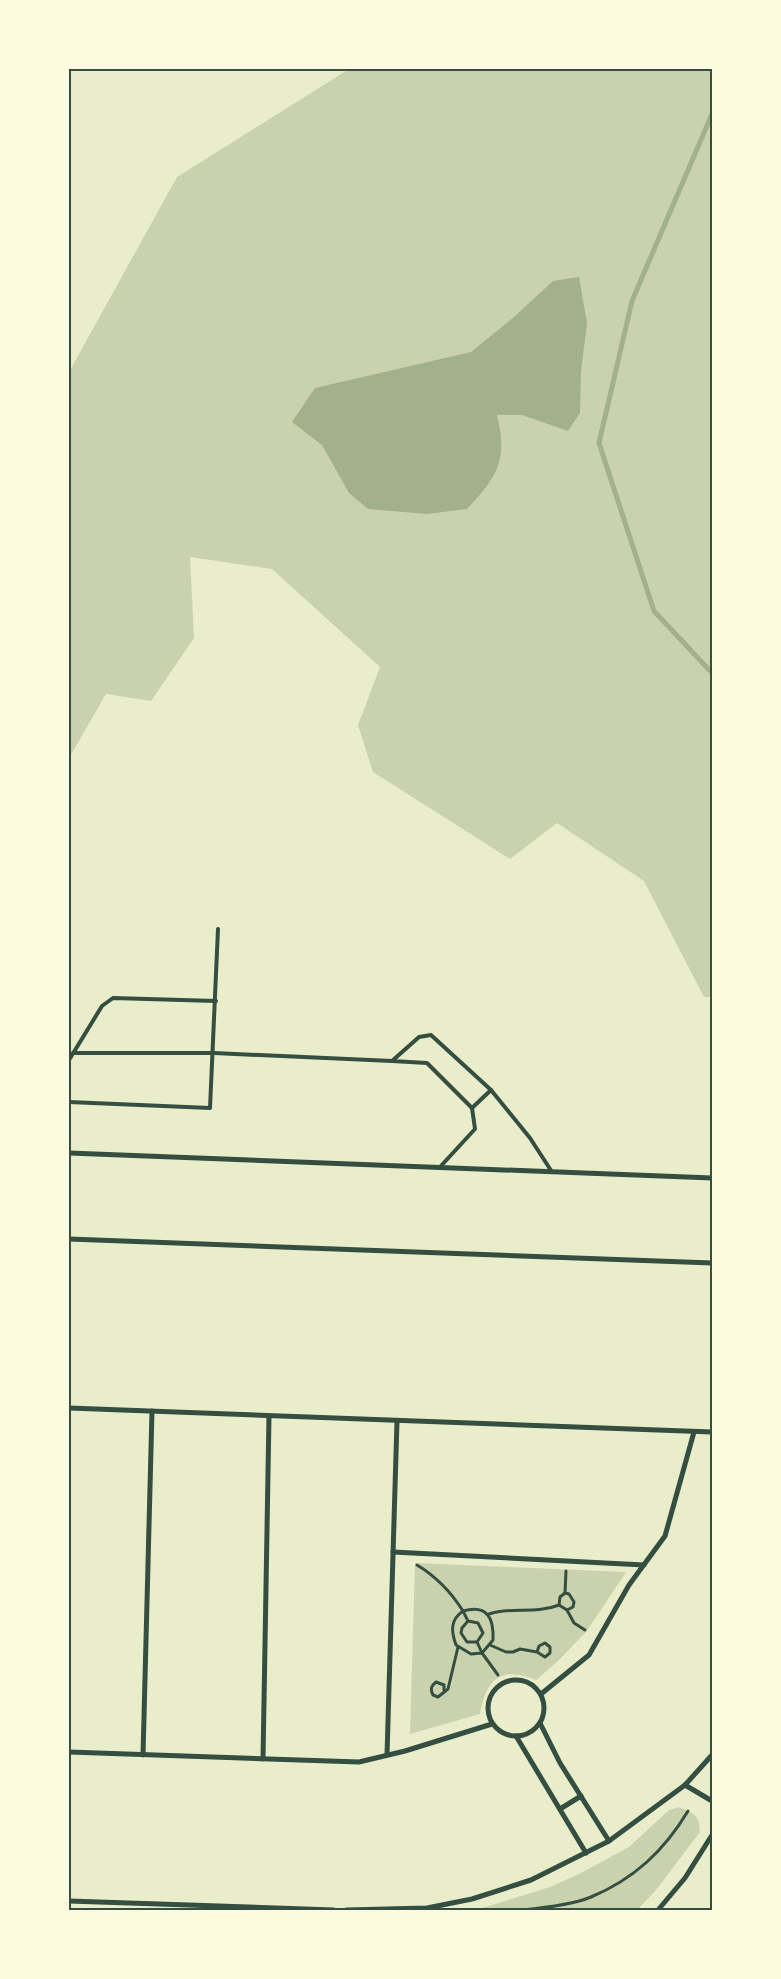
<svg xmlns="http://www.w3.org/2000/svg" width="781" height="1979" font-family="Ubuntu,sans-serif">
<rect width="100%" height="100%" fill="#e9edc9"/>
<!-- green -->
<g fill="#cad2ad">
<polygon points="349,69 712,69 712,997 704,997 644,881 557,823 510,859 373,772 358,725 380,667 272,569 190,557 194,638 151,701 106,694 69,758 69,372 177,177"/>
<path d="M415 1563 626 1572 586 1632 558 1661 536 1680C502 1666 486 1678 480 1714L410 1734Z"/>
<path d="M679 1807C694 1814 699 1814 700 1832L656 1890 637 1910H476L550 1887 579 1874 629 1847 669 1810Z"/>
</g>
<!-- water -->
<path fill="#a3b18a" d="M579 277 587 323 581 372 580 413 568 431 522 415H497C498 422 501 430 501 438 504 470 487 487 467 509L427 514 368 509 349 493 322 445 292 422 315 388 471 352 514 317 553 281Z"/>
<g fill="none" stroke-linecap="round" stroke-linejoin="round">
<!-- stream -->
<polyline stroke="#a3b18a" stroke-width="5" points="712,114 632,301 599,443 654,611 712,673"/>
<!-- path -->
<g stroke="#344e41" stroke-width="3">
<path d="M417 1565C437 1577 451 1592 463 1611 450 1620 451 1631 456 1645L471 1654 482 1653 493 1640C494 1619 488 1604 463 1611L468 1621 462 1628 461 1633 467 1642H477L483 1633 478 1623 468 1621"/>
<polyline points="565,1593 569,1594 574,1602 573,1607 567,1610"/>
<polyline points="559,1605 567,1610 574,1623 585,1630"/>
<path d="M489 1614C511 1606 534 1615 559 1605L560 1597 565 1593 566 1571"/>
<polyline points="477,1642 482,1653 498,1675"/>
<polyline points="490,1645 506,1652 513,1652 520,1649 537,1652 545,1657 550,1653 550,1647 545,1643 539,1646 537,1652"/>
<path d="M444 1690V1685L436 1682C431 1686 430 1689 433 1695L438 1697 448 1689 458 1647"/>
<path d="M522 1910C543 1908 572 1905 591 1897 634 1879 664 1851 688 1811"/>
</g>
<!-- service -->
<g stroke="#344e41" stroke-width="4">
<polyline points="73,1053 214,1053 392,1061"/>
<polyline points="69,1060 102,1006 113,998 216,1001"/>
<polyline points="69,1102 210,1108 218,929"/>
<polyline points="472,1108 491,1090"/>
<polyline points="440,1167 475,1129 472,1108 427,1063 392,1061 419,1037 431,1035 491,1090 530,1138 552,1172"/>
</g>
<!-- minor -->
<g stroke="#344e41" stroke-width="5">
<polyline points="69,1153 712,1178"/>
<polyline points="69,1239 712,1263"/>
<polyline points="69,1408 712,1432"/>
<polyline points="393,1552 644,1565"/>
<circle cx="516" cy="1708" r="28"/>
<polyline points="541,1694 589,1655 629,1585 665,1536 694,1432"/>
<polyline points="540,1723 560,1763 609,1841"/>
<polyline points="516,1736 586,1853"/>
<polyline points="69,1752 359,1762 405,1751 492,1724"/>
<polyline points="143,1755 152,1411"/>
<polyline points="387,1755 397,1421"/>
<polyline points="263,1759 269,1416"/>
<polyline points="685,1785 712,1801"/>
<polyline points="560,1809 581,1796"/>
<polyline points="69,1901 334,1910"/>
<polyline points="346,1910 427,1908 472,1899 531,1880 609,1841 685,1785 712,1755"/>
<polyline points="658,1910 685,1878 712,1835"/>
</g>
</g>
<!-- border -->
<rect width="781" height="1979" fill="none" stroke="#fefae0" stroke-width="140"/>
<rect x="70" y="70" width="641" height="1839" fill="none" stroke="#344e41" stroke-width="2"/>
</svg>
